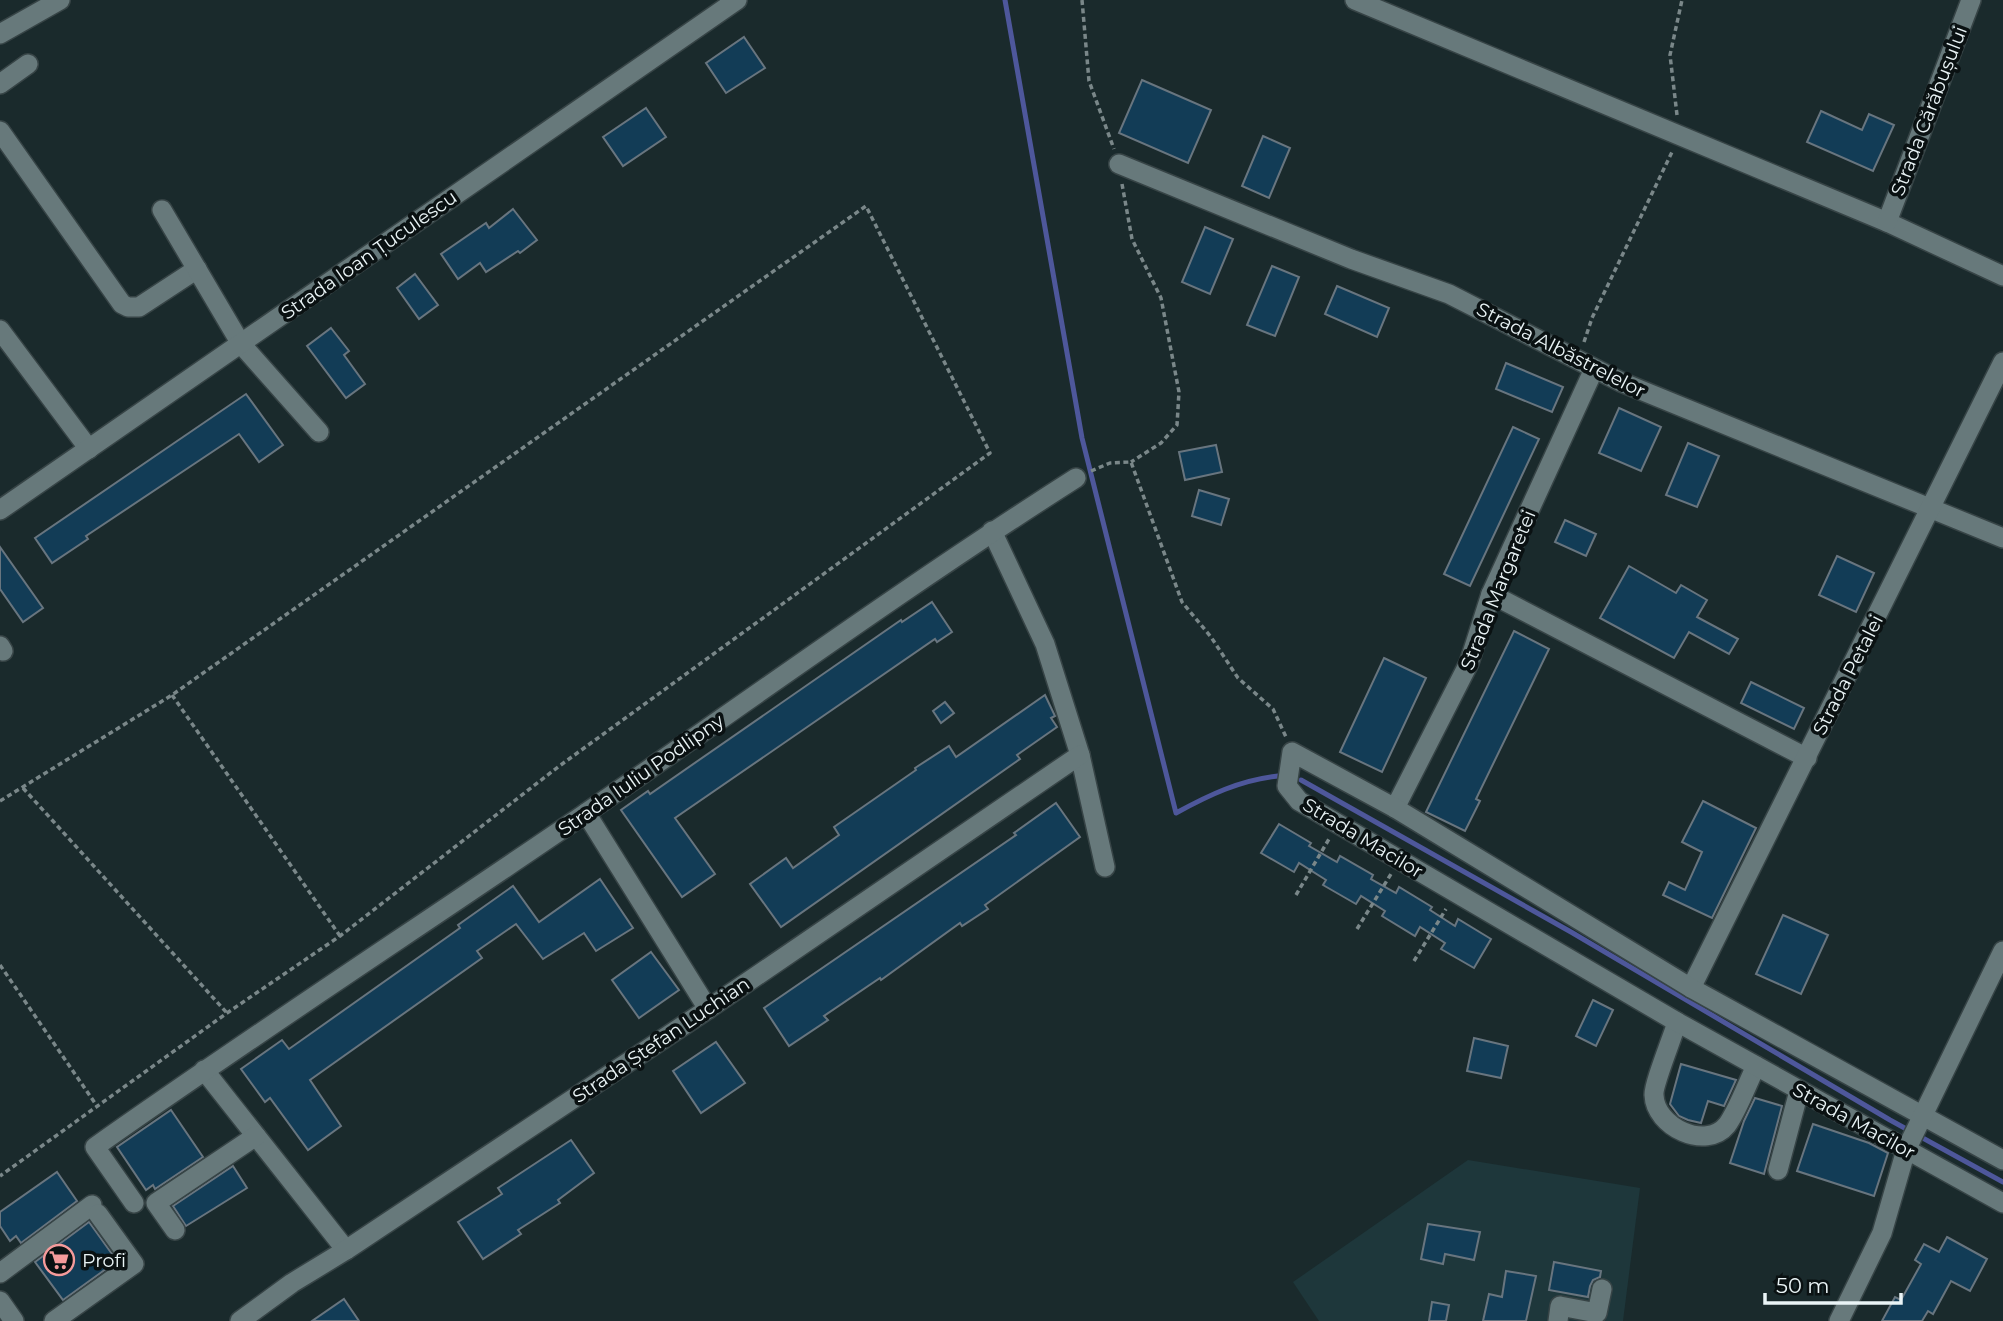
<svg xmlns="http://www.w3.org/2000/svg" width="2003" height="1321" font-family="Montserrat,sans-serif">
<rect width="100%" height="100%" fill="#1a2a2c"/>
<!-- built -->
<polygon fill="#1e373b" points="1468,1160 1640,1188 1623,1321 1319,1321 1293,1282"/>
<g fill="none" stroke-linecap="round" stroke-linejoin="round">
<!-- stream -->
<g stroke="#4e579b" stroke-width="5">
<path d="M1005 0 1082 438 1176 813C1209 795 1240 780 1278 776"/>
<polyline points="1301,780 1571,932 1890,1120 2003,1182"/>
</g>
</g>
<!-- building -->
<g fill="#123c56" stroke="#68757f" stroke-width="2">
<polygon points="744,37 765,68 726,93 706,63"/>
<polygon points="1142,80 1211,110 1188,163 1119,133"/>
<polygon points="646,108 666,137 623,166 603,137"/>
<polygon points="1821,111 1862,130 1869,114 1894,125 1873,171 1807,142"/>
<polygon points="1263,136 1290,148 1269,198 1242,186"/>
<polygon points="513,209 537,240 520,253 518,251 486,272 480,263 458,279 441,254 486,223 489,228"/>
<polygon points="1205,227 1233,239 1210,294 1182,282"/>
<polygon points="1272,266 1299,277 1275,336 1247,325"/>
<polygon points="415,274 438,305 419,319 397,288"/>
<polygon points="1337,286 1389,308 1377,337 1325,314"/>
<polygon points="331,328 349,351 344,355 365,384 346,398 307,346"/>
<polygon points="1506,363 1563,387 1552,412 1496,389"/>
<polygon points="246,394 283,445 259,462 239,434 86,536 88,539 52,563 35,538"/>
<polygon points="1619,408 1661,427 1641,471 1599,453"/>
<polygon points="1513,427 1539,439 1470,586 1444,574"/>
<polygon points="1688,443 1719,456 1697,507 1666,495"/>
<polygon points="1216,445 1222,472 1185,480 1179,452"/>
<polygon points="1199,490 1229,499 1221,525 1192,516"/>
<polygon points="1565,520 1596,534 1586,556 1555,542"/>
<polygon points="0,547 43,608 23,622 0,589"/>
<polygon points="1837,556 1874,573 1856,612 1819,595"/>
<polygon points="1629,566 1676,593 1681,585 1707,600 1697,617 1738,639 1729,654 1689,632 1674,658 1600,618"/>
<polygon points="932,602 952,632 937,642 935,639 675,818 715,874 682,897 621,810 648,791 650,794 901,620 902,622"/>
<polygon points="1514,631 1549,649 1476,799 1480,801 1465,831 1426,812"/>
<polygon points="1384,658 1426,678 1382,772 1340,752"/>
<polygon points="1751,682 1804,708 1794,729 1741,703"/>
<polygon points="1045,695 1055,716 1051,718 1057,727 1017,755 1020,759 781,927 750,884 786,858 793,868 839,835 834,827 916,770 915,768 949,746 956,757"/>
<polygon points="945,702 954,713 941,723 933,711"/>
<polygon points="1703,801 1756,828 1712,918 1663,895 1669,882 1685,890 1702,852 1682,842"/>
<polygon points="1056,803 1080,837 985,905 988,909 962,926 960,923 881,980 880,978 824,1016 828,1020 789,1046 764,1008 1016,835 1014,833"/>
<polygon points="1279,824 1311,843 1309,846 1337,862 1340,856 1373,875 1371,879 1396,893 1399,887 1432,907 1430,910 1455,926 1458,919 1491,939 1474,968 1441,949 1445,943 1420,927 1415,936 1382,916 1385,911 1361,896 1356,904 1323,885 1326,880 1299,863 1294,872 1261,853"/>
<polygon points="600,879 633,928 596,951 584,933 543,959 516,924 477,951 482,958 310,1080 341,1126 308,1150 270,1098 265,1102 241,1069 282,1040 289,1049 460,928 458,925 513,886 539,922"/>
<polygon points="1783,915 1828,935 1801,994 1756,974"/>
<polygon points="651,952 679,990 639,1018 612,980"/>
<polygon points="1593,1000 1613,1010 1596,1046 1576,1036"/>
<polygon points="1474,1038 1508,1046 1501,1078 1467,1071"/>
<polygon points="716,1042 745,1083 701,1113 673,1071"/>
<polygon points="1681,1064 1736,1080 1724,1106 1708,1101 1701,1123 1688,1120 1679,1116 1670,1104"/>
<polygon points="1755,1098 1782,1106 1764,1174 1730,1163 1744,1121"/>
<polygon points="171,1110 203,1157 155,1189 153,1185 146,1190 117,1147"/>
<polygon points="1813,1124 1869,1143 1888,1153 1874,1196 1797,1171"/>
<polygon points="571,1140 594,1173 558,1200 560,1203 518,1230 521,1234 483,1259 458,1222 502,1194 498,1188"/>
<polygon points="233,1166 247,1188 186,1226 173,1206"/>
<polygon points="57,1172 77,1201 21,1243 16,1236 10,1241 0,1226 0,1212"/>
<polygon points="89,1222 117,1261 63,1300 35,1262"/>
<polygon points="1428,1224 1480,1232 1474,1260 1445,1254 1443,1264 1421,1259"/>
<polygon points="1947,1237 1987,1259 1970,1291 1951,1281 1933,1314 1928,1311 1922,1321 1882,1321 1895,1297 1901,1300 1921,1264 1915,1260 1924,1244 1939,1252"/>
<polygon points="1554,1262 1601,1271 1600,1277 1593,1280 1590,1286 1588,1297 1549,1290"/>
<polygon points="1506,1271 1536,1276 1526,1321 1483,1321 1489,1294 1502,1297"/>
<polygon points="344,1299 359,1321 312,1321"/>
<polygon points="1432,1302 1449,1305 1446,1321 1429,1321"/>
</g>
<g fill="none" stroke-linecap="round" stroke-linejoin="round">
<!-- minor casing -->
<g stroke="#374446" stroke-width="22">
<g id="minor">
<polyline points="1355,0 1887,222 2003,276"/>
<polyline points="0,34 60,0"/>
<polyline points="0,84 28,64"/>
<polyline points="0,131 122,304 128,307 139,307 197,269"/>
<polyline points="1119,164 1351,259 1449,294 1621,382 2003,538"/>
<polyline points="162,210 241,344 319,432"/>
<polyline points="1887,222 1971,0"/>
<polyline points="0,330 89,449"/>
<polyline points="0,510 737,0"/>
<polyline points="992,531 1045,644 1080,755 1105,867"/>
<polyline points="1491,594 1807,758"/>
<polyline points="0,646 3,651"/>
<polyline points="1395,808 1469,663 1491,594 1594,369"/>
<polyline points="586,813 708,1009"/>
<polyline points="1691,988 2003,362"/>
<path d="M1677 1022C1673 1036 1653 1085 1654 1095 1655 1127 1706 1151 1727 1125 1737 1112 1748 1082 1756 1066"/>
<polyline points="204,1070 346,1250"/>
<polyline points="2003,1160 1691,988 1395,808 1292,752 1287,786 1299,801 1677,1022 2003,1203"/>
<polyline points="1778,1170 1799,1091"/>
<path d="M134 1203 95 1147C256 1033 421 926 583 815 747 702 908 585 1076 478"/>
<polyline points="175,1230 156,1203 256,1136"/>
<polyline points="0,1273 92,1205"/>
<polyline points="0,1301 14,1321"/>
<polyline points="54,1321 134,1264 98,1214"/>
<polyline points="240,1321 292,1283 346,1250 708,1009 1080,755"/>
<polyline points="1558,1321 1560,1306 1597,1313 1602,1289"/>
<polyline points="1839,1321 1882,1233 1906,1150 2003,951"/>
</g>
</g>
<!-- path -->
<g stroke="#7a8789" stroke-width="3.5" stroke-dasharray="5 3.5" stroke-linecap="butt">
<polyline points="1082,0 1089,81 1114,149"/>
<polyline points="1677,115 1670,55 1682,0"/>
<polyline points="1122,184 1132,239 1161,298 1179,392 1177,425 1161,443 1131,462"/>
<polyline points="1584,342 1592,318 1672,152"/>
<polyline points="1091,471 1110,463 1131,462 1182,602 1211,637 1238,678 1273,709 1286,737"/>
<polyline points="172,695 340,936"/>
<polyline points="23,788 227,1013"/>
<polyline points="0,801 172,695 866,206 990,453 558,767 340,936 227,1013 0,1176"/>
<polyline points="1296,895 1329,839"/>
<polyline points="1357,929 1391,874"/>
<polyline points="1414,961 1446,909"/>
<polyline points="0,965 97,1106"/>
</g>
<!-- minor -->
<use href="#minor" stroke="#67797b" stroke-width="19"/>
</g>
<!-- icons -->
<defs>
<g id="supermarket-ring" transform="scale(1.575)"><circle r="9.5" fill="#0a1112" stroke="#f59b9b" stroke-width="1.5"/><path d="M-6-5.5h2.5l.6 2H6L4.5 2H-2.5L-4.4-4H-6ZM-1.5 3.2a1.3 1.3 0 1 0 .1 0ZM3 3.2a1.3 1.3 0 1 0 .1 0Z" fill="#f59b9b"/></g>
</defs>
<g fill-rule="evenodd">
<use href="#supermarket-ring" x="59" y="1260"/>
</g>
<g text-anchor="middle" dominant-baseline="central" stroke-width="7" stroke-linejoin="round" paint-order="stroke">
<!-- street labels -->
<g font-size="19" fill="#eaf4f6" stroke="#0a1112">
<text transform="translate(1929 111) rotate(-69)">Strada Cărăbușului</text>
<text transform="translate(369 255) rotate(-35)">Strada Ioan Țuculescu</text>
<text transform="translate(1561 350) rotate(27)">Strada Albăstrelelor</text>
<text transform="translate(1498 590) rotate(-68)">Strada Margaretei</text>
<text transform="translate(1848 675) rotate(-63)">Strada Petalei</text>
<text transform="translate(641 775) rotate(-35)">Strada Iuliu Podlipny</text>
<text transform="translate(1363 838) rotate(31)">Strada Macilor</text>
<text transform="translate(661 1040) rotate(-34)">Strada Ștefan Luchian</text>
<text transform="translate(1854 1121) rotate(29)">Strada Macilor</text>
</g>
<!-- poi labels -->
<g font-size="19" fill="#eaf4f6" stroke="#0a1112" text-anchor="start">
<text x="82" y="1260">Profi</text>
</g>
</g>
<!-- scale -->
<path d="M1765 1293v10h136v-10" fill="none" stroke="#eaf4f6" stroke-width="3.5"/>
<text x="1776" y="1293" font-size="21" fill="#eaf4f6" stroke="#0a1112" stroke-width="5" paint-order="stroke">50 m</text>
</svg>
